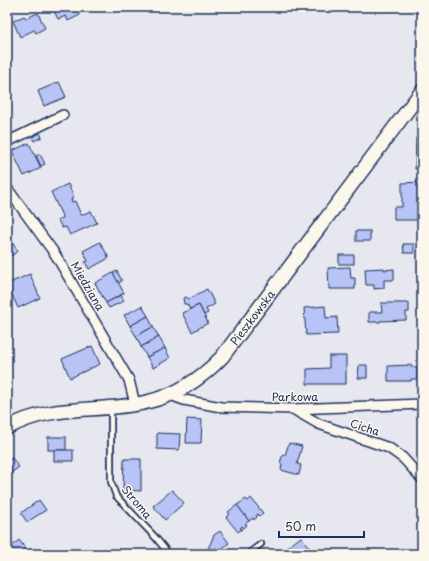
<svg xmlns="http://www.w3.org/2000/svg" width="429" height="561" font-family="'Playpen Sans',sans-serif">
<rect width="100%" height="100%" fill="#e7e8ef"/>
<filter id="ink" filterUnits="userSpaceOnUse"><feTurbulence type="fractalNoise" baseFrequency=".025" numOctaves="2"/><feDisplacementMap in="SourceGraphic" scale="8" xChannelSelector="R" yChannelSelector="G"/><feConvolveMatrix kernelMatrix="1 2 1 2 8 2 1 2 1" color-interpolation-filters="sRGB"/></filter>
<g filter="url(#ink)">
<!-- building -->
<g fill="#b7c4f5" stroke="#1b2f5e">
<polygon points="52,7 76,7 80,15 68,21 66,16 58,19"/>
<polygon points="38,13 45,28 36,33 34,30 20,37 13,21 24,16 26,18"/>
<polygon points="59,82 66,97 44,106 38,91"/>
<polygon points="40,133 42,137 34,141 32,137"/>
<polygon points="416,138 422,138 422,169 415,169"/>
<polygon points="29,143 41,168 24,176 12,151"/>
<polygon points="40,154 45,164 41,166 36,156"/>
<polygon points="421,182 422,220 394,220 394,207 402,207 402,183"/>
<polygon points="68,184 74,197 71,199 72,202 75,201 81,215 91,211 97,223 70,235 66,227 62,228 58,220 63,218 51,192"/>
<rect x="356" y="231" width="14" height="10"/>
<polygon points="7,235 18,251 7,259"/>
<polygon points="100,242 109,258 89,269 85,262 88,261 83,251"/>
<polygon points="403,244 414,244 414,253 404,253"/>
<rect x="339" y="255" width="15" height="9"/>
<polygon points="350,267 351,278 355,278 355,289 329,289 328,268"/>
<polygon points="384,268 384,270 394,269 394,280 384,280 384,288 374,289 374,285 366,285 365,269"/>
<polygon points="117,271 122,281 118,283 113,273"/>
<polygon points="113,273 124,293 106,303 95,283"/>
<polygon points="30,274 40,298 18,308 7,284"/>
<polygon points="207,289 215,304 206,309 208,313 204,315 199,305 190,309 187,304 184,304 183,298 186,297 189,299"/>
<polygon points="121,295 124,301 109,308 106,303"/>
<polygon points="381,303 409,303 409,312 406,312 406,320 380,321 380,322 369,322 369,312 382,312"/>
<polygon points="199,305 208,323 192,332 182,313"/>
<polygon points="142,306 148,316 130,326 124,315"/>
<polygon points="325,306 326,318 337,317 338,334 306,335 304,308"/>
<polygon points="148,316 153,327 136,336 130,326"/>
<polygon points="153,327 159,337 141,347 136,336"/>
<polygon points="159,337 165,348 147,357 141,347"/>
<polygon points="92,346 100,364 70,378 62,359"/>
<polygon points="165,348 170,358 153,368 147,357"/>
<polygon points="329,356 346,356 346,384 307,384 307,369 329,368"/>
<polygon points="359,365 367,365 367,378 358,378"/>
<polygon points="411,365 411,367 417,367 417,379 411,379 411,381 388,381 388,366"/>
<polygon points="187,419 202,420 201,443 186,443"/>
<polygon points="157,433 180,434 179,450 157,449"/>
<rect x="48" y="437" width="18" height="13"/>
<polygon points="289,443 302,446 297,464 301,465 299,475 281,470 282,464 280,463 283,454 285,455"/>
<rect x="54" y="450" width="19" height="11"/>
<polygon points="12,458 19,467 7,476 7,462"/>
<polygon points="124,459 141,459 141,491 123,490"/>
<polygon points="172,490 184,503 165,520 153,506"/>
<polygon points="251,498 263,513 259,516 258,514 256,516 257,517 254,520 253,518 249,521 237,505 246,499 248,501"/>
<polygon points="39,500 46,510 27,522 21,513"/>
<polygon points="237,505 249,521 245,524 247,525 244,528 242,526 240,528 242,529 238,532 226,517 230,514 228,512"/>
<polygon points="220,531 229,543 215,554 211,554 208,549 214,535"/>
<polygon points="301,537 314,554 289,554 285,549"/>
<polygon points="19,540 26,549 20,554 7,554 7,550"/>
</g>
<g fill="none" stroke-linecap="round" stroke-linejoin="round">
<!-- lane casing -->
<g stroke="#1b2f5e" stroke-width="8">
<g id="lane">
<polyline points="111,408 111,482 116,496 155,537 169,554"/>
<polyline points="248,554 261,544"/>
</g>
</g>
<!-- street casing -->
<g stroke="#1b2f5e" stroke-width="12">
<g id="street">
<polyline points="7,142 63,115"/>
<polyline points="7,188 55,254 129,380 135,404"/>
<polyline points="170,395 184,400 221,407 293,409 422,404"/>
<polyline points="293,409 319,424 389,448 403,458 422,479"/>
</g>
</g>
<!-- secondary casing -->
<g stroke="#1b2f5e" stroke-width="16">
<g id="secondary">
<path id="s1" d="M7 428C54 402 99 414 147 402 177 395 202 378 222 357L422 91"/>
</g>
</g>
<!-- lane -->
<use href="#lane" stroke="#fbf7ec" stroke-width="4.5"/>
<!-- street -->
<use href="#street" stroke="#fbf7ec" stroke-width="9"/>
<!-- secondary -->
<use href="#secondary" stroke="#fbf7ec" stroke-width="13"/>
</g>
</g>
<g text-anchor="middle" dominant-baseline="central" stroke-width="3" stroke-linejoin="round" paint-order="stroke">
<!-- street labels -->
<g font-size="11" fill="#1b2f5e" stroke="#fbf7ec">
<text transform="translate(88 286) rotate(60)">Miedziana</text>
<text stroke="none"><textPath href="#s1" startOffset="282">Pieszkowska</textPath></text>
<text x="295" y="396">Parkowa</text>
<text transform="translate(365 427) rotate(18)">Cicha</text>
<text transform="translate(137 502) rotate(50)">Stroma</text>
</g>
</g>
<!-- margin -->
<rect width="429" height="561" fill="none" stroke="#fbf7ec" stroke-width="24"/>
<rect x="12" y="12" width="405" height="537" fill="none" stroke="#1b2f5e" stroke-width="1.5" filter="url(#ink)"/>
<!-- scale -->
<path d="M279 531v6h85v-6" fill="none" stroke="#1b2f5e" stroke-width="2"/>
<text x="285" y="531" font-size="12" fill="#1b2f5e" stroke="#fbf7ec" stroke-width="3" paint-order="stroke">50 m</text>
</svg>
